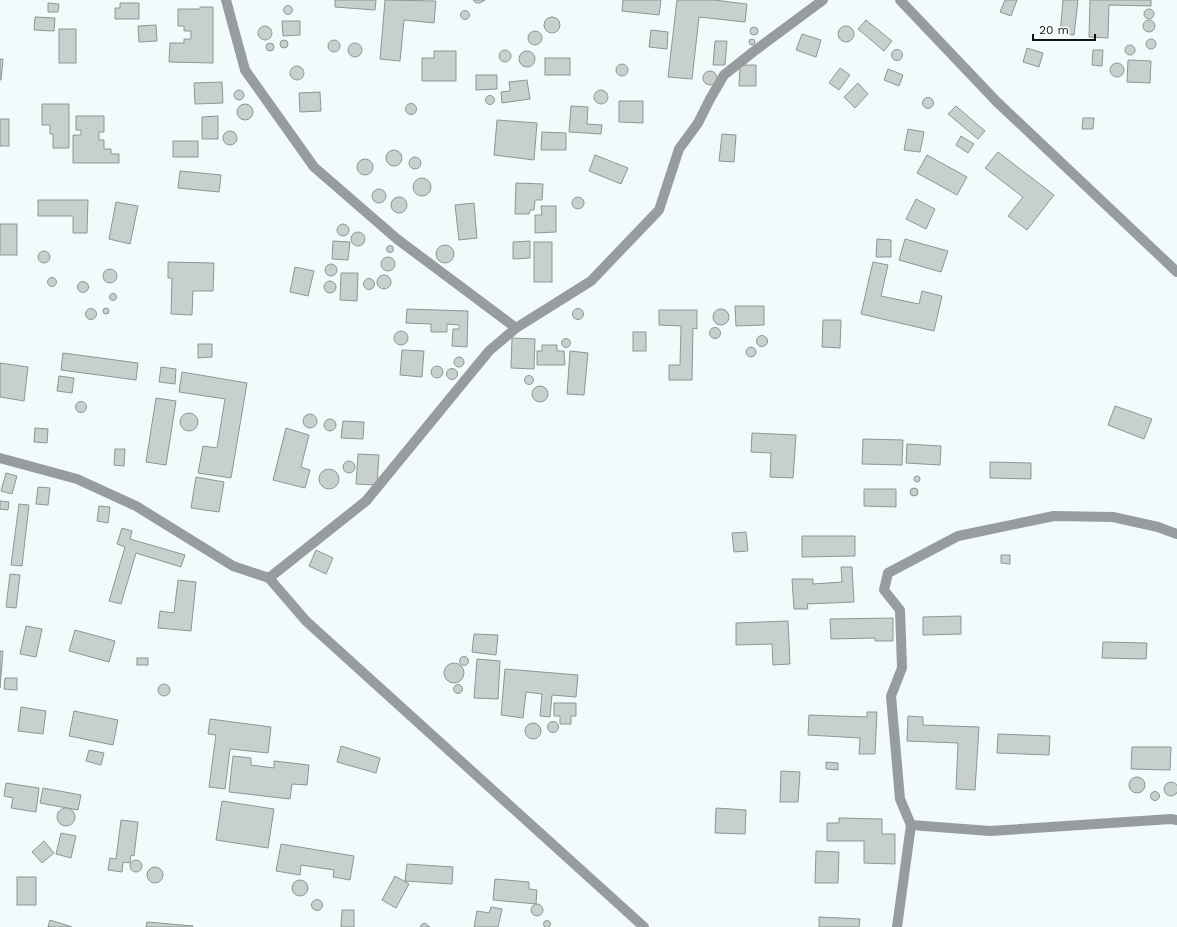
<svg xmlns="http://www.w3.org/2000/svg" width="1177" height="927" font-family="'Work Sans',sans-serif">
<rect width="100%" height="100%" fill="#f2fbfc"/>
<!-- building -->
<g fill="#c8d0cd" stroke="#8e9693">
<polygon points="335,0 376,0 375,10 335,7"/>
<polygon points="385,0 436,1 434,23 404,20 400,61 380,59"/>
<polygon points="473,0 485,0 480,3 476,3"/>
<polygon points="623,0 661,0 659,15 622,11"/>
<polygon points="677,0 714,0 747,4 745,22 699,17 692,79 668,77"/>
<polygon points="1005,0 1017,0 1011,16 1000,12"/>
<polygon points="1063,0 1078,0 1074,35 1060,34"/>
<polygon points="1090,0 1151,0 1151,6 1109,5 1108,38 1089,37"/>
<polygon points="48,3 59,4 58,12 48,12"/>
<polygon points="120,3 139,3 139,19 115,19 115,8 120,8"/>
<circle cx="288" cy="10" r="4.5"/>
<polygon points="200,7 213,7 213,63 169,62 170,43 184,43 184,39 191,39 191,31 184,31 184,26 178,26 178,9 200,9"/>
<circle cx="1149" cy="14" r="5"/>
<circle cx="465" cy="15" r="4.5"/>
<circle cx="552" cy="25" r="8"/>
<polygon points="35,17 55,18 54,31 34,30"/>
<circle cx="1149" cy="26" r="6"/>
<polygon points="866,20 892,41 884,51 858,29"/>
<polygon points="282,21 300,21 300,35 283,36"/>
<polygon points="156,25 157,41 139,42 138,26"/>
<circle cx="846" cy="34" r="8"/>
<circle cx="265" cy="33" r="7"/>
<circle cx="754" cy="31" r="4"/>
<rect x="59" y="29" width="17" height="34"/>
<polygon points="651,30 668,32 667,49 649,47"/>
<circle cx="535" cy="38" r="7"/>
<polygon points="802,34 821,40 816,57 796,50"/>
<circle cx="1151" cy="44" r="5"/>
<circle cx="752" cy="42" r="3"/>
<circle cx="334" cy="46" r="6"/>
<circle cx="284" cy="44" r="4"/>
<polygon points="715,41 727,41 725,65 713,65"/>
<circle cx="270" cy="47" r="4"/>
<circle cx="355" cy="50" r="7"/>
<circle cx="1130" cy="50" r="5"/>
<polygon points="1027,48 1043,53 1039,67 1023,62"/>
<circle cx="897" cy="55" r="5.5"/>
<polygon points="1093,50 1103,50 1102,66 1092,65"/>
<circle cx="505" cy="56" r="6"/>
<polygon points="434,51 456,51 456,81 422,81 422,58 434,58"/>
<circle cx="527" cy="59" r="8"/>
<rect x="545" y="58" width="25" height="17"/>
<polygon points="0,59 3,59 1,80 0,80"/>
<polygon points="1128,60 1151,61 1150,83 1127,82"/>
<circle cx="1117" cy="70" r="7"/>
<circle cx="622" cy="70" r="6"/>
<polygon points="740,65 756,65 756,86 739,86"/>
<circle cx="297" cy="73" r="7"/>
<polygon points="840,68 850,75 839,90 829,83"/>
<polygon points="888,69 903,75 899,86 884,80"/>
<circle cx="710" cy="78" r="7"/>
<polygon points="476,75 497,75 497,89 476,90"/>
<polygon points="527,80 530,99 502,103 501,92 510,91 509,82"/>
<polygon points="222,82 223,103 195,104 194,83"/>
<polygon points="858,83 868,94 855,108 844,97"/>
<circle cx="601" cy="97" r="7"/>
<circle cx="239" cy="95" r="5"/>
<polygon points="320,92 321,111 300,112 299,93"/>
<circle cx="490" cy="100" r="4.5"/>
<circle cx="928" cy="103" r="5.5"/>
<polygon points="619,101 643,101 643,123 619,122"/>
<circle cx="411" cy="109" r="5.5"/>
<polygon points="42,104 69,104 69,148 53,148 53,134 50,134 50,125 42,125"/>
<circle cx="245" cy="112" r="8"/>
<polygon points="571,106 588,107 587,124 602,125 601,134 569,132"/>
<polygon points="956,106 985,131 978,139 948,114"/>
<polygon points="76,116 104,116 104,132 99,132 99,140 104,140 104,149 111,149 111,154 119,154 119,163 73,163 73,135 81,135 81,130 76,130"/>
<polygon points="218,116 218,139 202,139 202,117"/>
<polygon points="1083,118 1094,118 1093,129 1082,129"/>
<rect x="0" y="119" width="9" height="27"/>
<polygon points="497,120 537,123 534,160 494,155"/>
<polygon points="908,129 924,132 920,152 904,150"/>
<circle cx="230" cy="138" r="7"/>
<polygon points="542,132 566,133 566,150 541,150"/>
<polygon points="722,134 736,135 734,162 719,161"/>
<polygon points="961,136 974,144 968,153 956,145"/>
<rect x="173" y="141" width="25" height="16"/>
<circle cx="394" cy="158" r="8"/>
<polygon points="998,152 1054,195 1027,230 1008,216 1023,197 985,168"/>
<polygon points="595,155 628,168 621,184 589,171"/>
<polygon points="927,155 967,177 957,195 917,173"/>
<circle cx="415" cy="163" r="6"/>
<circle cx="365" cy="167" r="8"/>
<polygon points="180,171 221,175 219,192 178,188"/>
<circle cx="422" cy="187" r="9"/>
<polygon points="516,183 543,184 542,200 535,200 534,210 530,210 529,214 515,214"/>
<circle cx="379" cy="196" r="7"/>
<circle cx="578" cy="203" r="6"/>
<circle cx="399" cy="205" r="8"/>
<polygon points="916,199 935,209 926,229 906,219"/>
<polygon points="38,200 88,200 87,233 73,233 73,216 38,216"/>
<polygon points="116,202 138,206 130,244 109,239"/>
<polygon points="474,203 477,238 459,240 455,205"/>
<polygon points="541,206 556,206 556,232 535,233 535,215 542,215"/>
<rect x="0" y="224" width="17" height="31"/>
<circle cx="343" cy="230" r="6"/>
<circle cx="358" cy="239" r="7"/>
<polygon points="877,239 891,240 891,257 876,257"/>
<polygon points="905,239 948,251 941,272 899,260"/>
<polygon points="333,241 350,242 348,260 332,259"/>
<polygon points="530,241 530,258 513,259 513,242"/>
<rect x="534" y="242" width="18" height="40"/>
<circle cx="445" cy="254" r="9"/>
<circle cx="390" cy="249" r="3.5"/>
<circle cx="44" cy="257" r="6"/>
<circle cx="388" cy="264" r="7"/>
<polygon points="168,262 214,263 213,291 193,291 192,315 171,314 172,278 168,278"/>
<polygon points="873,262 888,265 881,296 919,304 922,291 942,296 934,331 861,314"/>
<circle cx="331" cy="270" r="6"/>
<polygon points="295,267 314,271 308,296 290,292"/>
<circle cx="110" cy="276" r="7"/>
<polygon points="341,273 358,273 357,301 340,300"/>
<circle cx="384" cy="282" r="7"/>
<circle cx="52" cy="282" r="4.5"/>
<circle cx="369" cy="284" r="5.5"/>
<circle cx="330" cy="287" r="6"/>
<circle cx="83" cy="287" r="5.5"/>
<circle cx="113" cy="297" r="3.5"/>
<polygon points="735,306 764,306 764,325 736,326"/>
<circle cx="106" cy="311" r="3"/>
<circle cx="91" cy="314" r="5.5"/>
<circle cx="578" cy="314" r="5.5"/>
<polygon points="407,309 468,311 467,347 452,346 453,329 459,329 459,325 447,324 447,332 431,332 431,324 406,323"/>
<circle cx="721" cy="317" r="8"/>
<polygon points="659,310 697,310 697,329 693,328 692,380 669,380 669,365 680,365 681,326 659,325"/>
<polygon points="823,320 841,320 840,348 822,347"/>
<circle cx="715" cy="333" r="5.5"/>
<circle cx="401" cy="338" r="7"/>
<rect x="633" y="332" width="13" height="19"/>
<circle cx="762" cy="341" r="5.5"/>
<polygon points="512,338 535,339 534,369 511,368"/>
<circle cx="566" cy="343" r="4.5"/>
<polygon points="198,344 212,344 212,357 198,358"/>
<polygon points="542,345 557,345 557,351 564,351 565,365 537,365 537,351 542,351"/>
<circle cx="751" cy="352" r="5"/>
<polygon points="402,350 424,351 422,377 400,375"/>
<polygon points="570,351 588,353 584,395 567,394"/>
<polygon points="63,353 138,363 136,380 61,370"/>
<circle cx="459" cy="362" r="5"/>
<polygon points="0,363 28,367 24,401 0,397"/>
<circle cx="437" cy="372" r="6"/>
<polygon points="161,367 176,369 175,384 159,382"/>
<circle cx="452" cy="374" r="5.5"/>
<polygon points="182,372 247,383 231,478 198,473 203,446 217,448 225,399 179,392"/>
<circle cx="529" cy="380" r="4.5"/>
<polygon points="59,376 74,378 72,393 57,391"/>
<circle cx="540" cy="394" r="8"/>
<polygon points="156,398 176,401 166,465 146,462"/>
<circle cx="81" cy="407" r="5.5"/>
<polygon points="1115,406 1152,419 1144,439 1108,425"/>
<circle cx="189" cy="422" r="9"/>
<circle cx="310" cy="421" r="7"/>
<circle cx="330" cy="425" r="6"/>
<polygon points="343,421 364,422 363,439 341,438"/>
<polygon points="35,428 48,429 47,443 34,442"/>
<polygon points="286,428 309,435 301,467 310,470 305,488 273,480"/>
<polygon points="752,433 796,435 793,478 770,477 771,453 751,452"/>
<polygon points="863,439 903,440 902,465 862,464"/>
<polygon points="907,444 941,446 940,465 906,463"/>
<polygon points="115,449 125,449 124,466 114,465"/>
<polygon points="358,454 379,455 377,485 356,484"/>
<circle cx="349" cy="467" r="6"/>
<polygon points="990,462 1031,463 1031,479 990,478"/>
<circle cx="329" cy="479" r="10"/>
<polygon points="6,473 17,476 12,494 1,491"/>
<circle cx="917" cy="479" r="3"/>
<polygon points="196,477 224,482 219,512 191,508"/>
<polygon points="38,487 50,488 48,505 36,504"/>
<circle cx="914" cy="492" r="4"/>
<polygon points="864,489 896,489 896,507 864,506"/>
<polygon points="0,501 9,502 8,510 0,509"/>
<polygon points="19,504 29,505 22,566 11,565"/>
<polygon points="99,506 110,507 108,523 97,521"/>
<polygon points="122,528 132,531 130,539 185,555 181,567 136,553 121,604 109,601 125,547 117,544"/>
<polygon points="746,532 748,551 734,552 732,533"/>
<polygon points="802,536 855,536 855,556 802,557"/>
<polygon points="316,550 333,558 326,574 309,566"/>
<polygon points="1001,555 1010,555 1010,564 1001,563"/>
<polygon points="841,567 852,567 854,602 807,604 808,609 794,609 792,579 813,579 813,584 842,582"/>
<polygon points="10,574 20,575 16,608 6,607"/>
<polygon points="178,580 196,582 191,631 158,628 160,611 174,613"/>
<polygon points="961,616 961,634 923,635 923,617"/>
<polygon points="893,618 893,641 875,641 875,638 831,639 830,619"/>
<polygon points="788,621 790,664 773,665 772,644 736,645 736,623"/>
<polygon points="26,626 42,629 36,657 20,654"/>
<polygon points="75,630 115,641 109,662 69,651"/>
<polygon points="474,634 498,635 496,655 472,652"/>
<polygon points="1103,642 1147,643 1146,659 1102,658"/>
<polygon points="0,651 3,651 0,688"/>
<circle cx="464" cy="661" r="4.5"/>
<rect x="137" y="658" width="11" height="7"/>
<polygon points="477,659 500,661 498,699 474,698"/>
<circle cx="454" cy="673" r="10"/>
<polygon points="505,669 578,675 576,697 552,695 550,717 540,716 542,694 526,692 523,718 501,715"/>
<polygon points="5,678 17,678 17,690 4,689"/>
<circle cx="164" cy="690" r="6"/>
<circle cx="458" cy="689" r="4.5"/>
<polygon points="554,703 576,703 576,716 571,716 571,724 560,724 560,716 554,716"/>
<polygon points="21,707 46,711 43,734 18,731"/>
<polygon points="74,711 118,720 113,745 69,736"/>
<polygon points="867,712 877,712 875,754 859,754 860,738 808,735 809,715 867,717"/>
<polygon points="908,716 923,717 923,725 979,727 975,790 956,789 958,743 907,741"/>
<polygon points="210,719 271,727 268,753 230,749 225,789 209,787 216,735 208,734"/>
<circle cx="553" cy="727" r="5.5"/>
<circle cx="533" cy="731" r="8"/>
<polygon points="998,734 1050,736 1049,755 997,753"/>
<polygon points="341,746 380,758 376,773 337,762"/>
<polygon points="1132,747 1171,747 1170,770 1131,769"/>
<polygon points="89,750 104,753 101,765 86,761"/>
<polygon points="233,756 251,758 251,765 274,768 274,761 309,765 307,785 292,784 290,799 229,792"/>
<polygon points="826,762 838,763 838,770 826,769"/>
<polygon points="781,771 800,772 798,802 780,802"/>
<circle cx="1137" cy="785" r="8"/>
<circle cx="1171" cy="789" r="7"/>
<polygon points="6,783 39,788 36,812 11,808 13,798 4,796"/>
<polygon points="43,788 81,795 78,810 40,803"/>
<circle cx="1155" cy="796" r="4.5"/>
<polygon points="222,801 274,809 268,848 216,840"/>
<polygon points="716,808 746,810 745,834 715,833"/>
<circle cx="66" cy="817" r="9"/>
<polygon points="839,818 882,819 882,834 895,834 895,864 864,863 864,841 827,841 827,823 839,823"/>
<polygon points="121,820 138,822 134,856 131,855 130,863 123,862 122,872 108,870 110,858 116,859"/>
<polygon points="61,833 76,836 71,858 56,854"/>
<polygon points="44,841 54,853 42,863 32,852"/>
<polygon points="281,844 354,856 350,880 333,877 334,870 301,865 300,875 276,871"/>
<polygon points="816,851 839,852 838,883 815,883"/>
<circle cx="136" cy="866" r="6"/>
<polygon points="407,864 453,867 452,884 405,881"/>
<circle cx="155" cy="875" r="8"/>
<polygon points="395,876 409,884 396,908 382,900"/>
<rect x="17" y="877" width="19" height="28"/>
<polygon points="495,879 529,882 529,889 537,890 536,904 493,900"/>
<circle cx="300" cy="888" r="8"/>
<circle cx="317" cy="905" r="5.5"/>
<circle cx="537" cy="910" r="6"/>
<polygon points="491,907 502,909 498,927 474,927 477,911 489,913"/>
<polygon points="342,910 354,910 354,927 341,927"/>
<polygon points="819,917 860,919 859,927 819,927"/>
<polygon points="50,920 72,927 48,927"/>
<circle cx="547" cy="924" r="3.5"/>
<polygon points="147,922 193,926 193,927 146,927"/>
<polygon points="425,923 430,927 420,927 422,924"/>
</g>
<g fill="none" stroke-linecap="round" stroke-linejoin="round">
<!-- minor -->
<g stroke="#999c9e" stroke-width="10">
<polyline points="226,0 245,70 314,167 397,239 516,328"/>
<polyline points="900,0 997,102 1177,272"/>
<polyline points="0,458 77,479 136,506 233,566 269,578 306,621 644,927"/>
<polyline points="1177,534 1158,527 1113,517 1054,516 958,536 888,573 884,590 900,610 902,668 891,696 900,799 911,825 990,831 1171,819 1177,820"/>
<polyline points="269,578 366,501 489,351 516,328 591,281 659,210 679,149 698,123 710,99 724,75 753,52 823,0"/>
<polyline points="897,927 911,825"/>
</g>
</g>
<!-- scale -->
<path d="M1033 34v6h62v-6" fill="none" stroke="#111414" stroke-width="2"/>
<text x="1039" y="34" font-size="12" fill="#111414" stroke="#ffffff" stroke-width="3" paint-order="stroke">20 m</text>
</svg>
